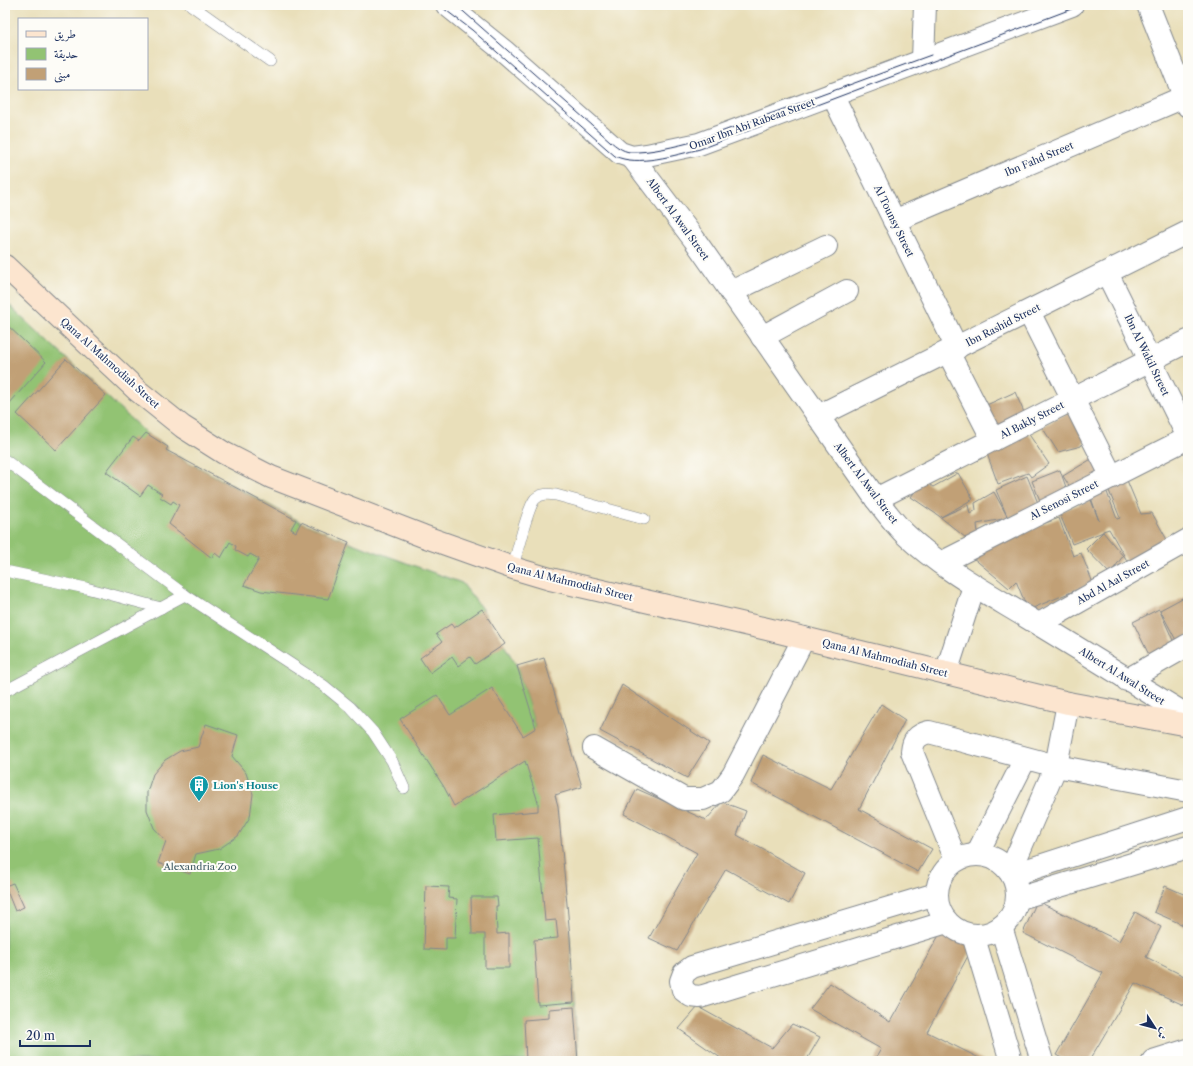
<svg xmlns="http://www.w3.org/2000/svg" width="1193" height="1066" font-family="'Libre Caslon Text',Amiri,serif">
<rect width="100%" height="100%" fill="#fdfcf7"/>
<filter id="ink" filterUnits="userSpaceOnUse"><feTurbulence type="fractalNoise" baseFrequency=".025" numOctaves="2"/><feDisplacementMap in="SourceGraphic" scale="8" xChannelSelector="R" yChannelSelector="G"/><feConvolveMatrix kernelMatrix="1 2 1 2 8 2 1 2 1" color-interpolation-filters="sRGB"/></filter>
<filter id="wash" filterUnits="userSpaceOnUse"><feTurbulence type="fractalNoise" baseFrequency=".012" numOctaves="4" result="noise"/><feDisplacementMap in="SourceGraphic" scale="16" xChannelSelector="R" yChannelSelector="G"/><feGaussianBlur stdDeviation="0.9" result="paint"/><feColorMatrix in="noise" values="0 0 0 0 0 0 0 0 0 0 0 0 0 0 0 0 0 1.4 0 .05"/><feComposite in="paint" operator="in"/></filter>
<g filter="url(#wash)">
<rect width="100%" height="100%" fill="#e9dfba"/>
<!-- green -->
<polygon fill="#92c373" stroke="#567968" points="5,301 146,433 168,447 166,450 301,522 349,542 462,583 482,609 517,666 536,728 570,937 578,1061 5,1061"/>
<g id="blocks">
<!-- building -->
<g fill="#c1a076">
<polygon points="5,323 46,362 9,404 5,401"/>
<polygon points="66,359 106,395 56,450 17,414"/>
<polygon points="1015,392 1027,419 992,436 980,408"/>
<polygon points="1071,411 1086,439 1081,446 1058,452 1042,427"/>
<polygon points="146,433 168,447 166,450 296,520 291,529 296,532 301,522 349,542 328,599 261,591 244,585 259,559 250,554 248,557 235,550 236,546 230,542 221,558 215,553 212,558 169,524 179,505 173,501 171,504 160,497 162,494 148,485 140,496 106,472 133,437 139,441"/>
<polygon points="1028,433 1049,464 1031,477 1028,473 998,484 986,451 1017,440 1017,441"/>
<polygon points="1093,458 1102,474 1073,492 1063,476"/>
<polygon points="1060,470 1068,493 1041,503 1032,481"/>
<polygon points="958,473 973,499 941,517 968,505 970,514 976,510 975,503 994,492 1007,516 996,490 1027,476 1040,508 1008,518 977,524 978,533 966,538 939,516 911,497 923,480 933,487"/>
<polygon points="1126,478 1141,514 1152,513 1170,545 1130,566 1109,529 1103,531 1103,532 1072,544 1059,512 1091,500 1099,521 1089,492 1105,487 1117,519 1120,518 1107,486"/>
<polygon points="1059,518 1073,556 1081,553 1093,583 1028,610 1016,581 1009,588 972,557 1003,539"/>
<polygon points="1103,532 1123,556 1110,574 1086,549"/>
<polygon points="1188,595 1188,637 1177,642 1160,610"/>
<polygon points="482,609 505,644 475,664 470,657 458,666 452,657 430,673 420,658 442,642 436,634 451,624 454,628"/>
<polygon points="1159,609 1176,647 1151,659 1133,622"/>
<polygon points="544,658 582,787 555,795 558,806 570,937 574,1002 538,1005 534,940 558,938 556,920 545,921 538,838 496,841 494,815 538,811 538,802 525,761 454,806 444,787 400,719 437,695 450,715 492,688 523,736 536,728 517,666"/>
<polygon points="622,685 709,743 687,778 600,731"/>
<polygon points="881,704 905,720 859,809 932,849 918,872 751,783 763,755 831,789"/>
<polygon points="206,724 238,735 232,756 246,773 253,794 250,817 238,836 219,849 196,854 190,874 158,863 166,841 154,828 147,810 147,792 153,774 165,760 180,751 198,747"/>
<polygon points="637,789 706,820 722,802 746,811 737,835 805,873 789,904 726,869 677,951 649,938 697,853 624,814"/>
<polygon points="13,883 24,907 15,911 5,886"/>
<polygon points="426,886 449,887 448,898 457,899 455,938 446,938 446,950 424,949"/>
<polygon points="1165,886 1188,896 1188,927 1154,912"/>
<polygon points="471,897 497,897 498,906 496,906 497,934 509,933 509,968 485,968 485,934 472,934"/>
<polygon points="1037,901 1119,941 1135,912 1161,927 1146,957 1188,978 1188,1007 1135,983 1089,1061 1067,1061 1056,1055 1103,973 1023,933"/>
<polygon points="942,930 975,943 927,1032 985,1061 874,1061 881,1049 810,1009 830,983 890,1022"/>
<polygon points="574,1007 578,1061 526,1061 524,1020 549,1018 549,1009"/>
<polygon points="698,1007 772,1048 792,1024 820,1037 806,1061 725,1061 679,1029"/>
</g>
</g>
</g>
<g filter="url(#ink)">
<use href="#blocks" fill-opacity="0" stroke="#82878c" stroke-width="1"/>
<g fill="none" stroke-linecap="round" stroke-linejoin="round">
<!-- lane casing -->
<g stroke="#82878c" stroke-width="12">
<g id="lane">
<polyline points="191,5 270,61"/>
<polyline points="5,460 185,595 323,685 350,707 373,732 392,761 404,788"/>
<path d="M513 568C516 555 528 507 535 499 541 493 549 494 556 495L644 519"/>
<polyline points="5,571 86,588 161,608"/>
<polyline points="5,691 185,595"/>
</g>
</g>
<!-- street casing -->
<g stroke="#82878c" stroke-width="24">
<g id="street">
<polyline points="447,5 504,51 620,153 632,157 647,155 699,144 1072,5"/>
<polyline points="1148,5 1188,106"/>
<polyline points="923,60 925,5"/>
<polyline points="832,94 957,348"/>
<path d="M632 157 694 239 876 499C885 511 894 523 905 534 944 571 993 596 1038 624 1088 654 1138 686 1188 716"/>
<polyline points="894,221 1184,97"/>
<polyline points="1107,273 1188,437"/>
<polyline points="731,292 826,246"/>
<polyline points="1029,312 1112,477"/>
<polyline points="762,337 847,291"/>
<polyline points="948,352 993,440"/>
<polyline points="818,416 1188,232"/>
<polyline points="876,499 1188,341"/>
<polyline points="941,563 1188,438"/>
<polyline points="1039,624 1188,540"/>
<polyline points="946,673 974,586"/>
<polyline points="1127,680 1188,645"/>
<polyline points="594,748 684,799 703,799 721,791 733,775 804,638"/>
<polyline points="977,854 1025,759"/>
<circle cx="977" cy="895" r="40"/>
<path d="M956 860 912 752C913 740 917 735 929 732L1056 766 1188 791"/>
<polyline points="1010,872 1056,766 1068,703"/>
<polyline points="1012,875 1188,818"/>
<polyline points="936,894 692,967 684,973 681,981 683,990 691,996 700,997 947,922"/>
<polyline points="1017,899 1188,847"/>
<polyline points="1001,927 1042,1061"/>
<polyline points="973,935 1011,1061"/>
<polyline points="1153,1061 1188,1050"/>
</g>
</g>
<!-- secondary casing -->
<g stroke="#82878c" stroke-width="24">
<polyline id="secondary" points="5,266 138,391 183,427 224,453 271,477 423,536 513,568 550,579 767,629 1068,703 1188,725"/>
</g>
<!-- lane -->
<use href="#lane" stroke="#fff" stroke-width="11"/>
<!-- street -->
<use href="#street" stroke="#fff" stroke-width="22"/>
<!-- secondary -->
<use href="#secondary" stroke="#fce5cf" stroke-width="22"/>
<!-- tram -->
<g stroke="#1b2f5e" stroke-width="1">
<path d="M439 5 472 30 615 156C637 167 676 155 700 149L1082 5"/>
<path d="M456 5 610 141C616 146 622 151 630 152 649 153 677 146 696 141L931 55"/>
</g>
</g>
</g>
<!-- icons -->
<defs>
<g id="building-pin" transform="scale(1)"><path d="M0 17L-7.5 6A9.5 9.5 0 1 1 7.5 6Z" fill="#0f9aa8" stroke="#fdfcf7"/><path d="M-4-6H4V6H1V3H-1V6H-4ZM-2.5-4.3h1.7v1.8h-1.7ZM.8-4.3h1.7v1.8H.8ZM-2.5-1h1.7V.8h-1.7ZM.8-1h1.7V.8H.8Z" fill="#fff"/></g>
</defs>
<g fill-rule="evenodd">
<use href="#building-pin" x="199" y="785"/>
</g>
<g text-anchor="middle" dominant-baseline="central" stroke-width="4" stroke-linejoin="round" paint-order="stroke">
<!-- street labels -->
<g font-size="10" fill="#1b2f5e" stroke="#fdfcf7">
<text transform="translate(752 124) rotate(-20)">Omar Ibn Abi Rabeaa Street</text>
<text transform="translate(1039 159) rotate(-23)">Ibn Fahd Street</text>
<text transform="translate(678 219) rotate(54)">Albert Al Awal Street</text>
<text transform="translate(894 221) rotate(64)">Al Tounsy Street</text>
<text transform="translate(1003 325) rotate(-27)">Ibn Rashid Street</text>
<text transform="translate(1147 355) rotate(64)">Ibn Al Wakil Street</text>
<text transform="translate(110 363) rotate(42)">Qana Al Mahmodiah Street</text>
<text transform="translate(1032 420) rotate(-27)">Al Bakly Street</text>
<text transform="translate(866 483) rotate(53)">Albert Al Awal Street</text>
<text transform="translate(1064 500) rotate(-27)">Al Senosi Street</text>
<text transform="translate(570 582) rotate(14)">Qana Al Mahmodiah Street</text>
<text transform="translate(1113 582) rotate(-29)">Abd Al Aal Street</text>
<text transform="translate(885 658) rotate(14)">Qana Al Mahmodiah Street</text>
<text transform="translate(1122 676) rotate(32)">Albert Al Awal Street</text>
</g>
<!-- culture labels -->
<g font-size="10" font-weight="bold" fill="#0d838f" stroke="#fdfcf7" text-anchor="start">
<text x="213" y="785">Lion's House</text>
</g>
<!-- park labels -->
<g font-size="10" fill="#3f5b64" stroke="#fdfcf7">
<text x="200" y="866">Alexandria Zoo</text>
</g>
</g>
<!-- margin -->
<rect width="1193" height="1066" fill="none" stroke="#fdfcf7" stroke-width="20"/>
<!-- legend -->
<rect x="18" y="18" width="130" height="72" fill="#fdfcf7" stroke="#a3aaba"/>
<rect x="26" y="31" width="20" height="6" fill="#fce5cf" stroke="#a3aaba"/>
<text x="54" y="38" font-size="12" fill="#1b2f5e">طريق</text>
<rect x="26" y="48" width="20" height="12" fill="#92c373" stroke="#a3aaba"/>
<text x="54" y="58" font-size="12" fill="#1b2f5e">حديقة</text>
<rect x="26" y="68" width="20" height="12" fill="#c1a076" stroke="#a3aaba"/>
<text x="54" y="78" font-size="12" fill="#1b2f5e">مبنى</text>
<!-- north arrow -->
<g transform="translate(1155 1028) rotate(126)" stroke="#fdfcf7" stroke-width="3" paint-order="stroke">
<path d="M0-3L7 15L0 10L-7 15Z" fill="#1b2f5e"/>
<text y="-6" font-size="11" font-weight="bold" text-anchor="middle" fill="#1b2f5e">ش</text>
</g>
<!-- scale -->
<path d="M20 1040v6h70v-6" fill="none" stroke="#1b2f5e" stroke-width="2"/>
<text x="26" y="1040" font-size="12" fill="#1b2f5e" stroke="#fdfcf7" stroke-width="3" paint-order="stroke">20 m</text>
</svg>
